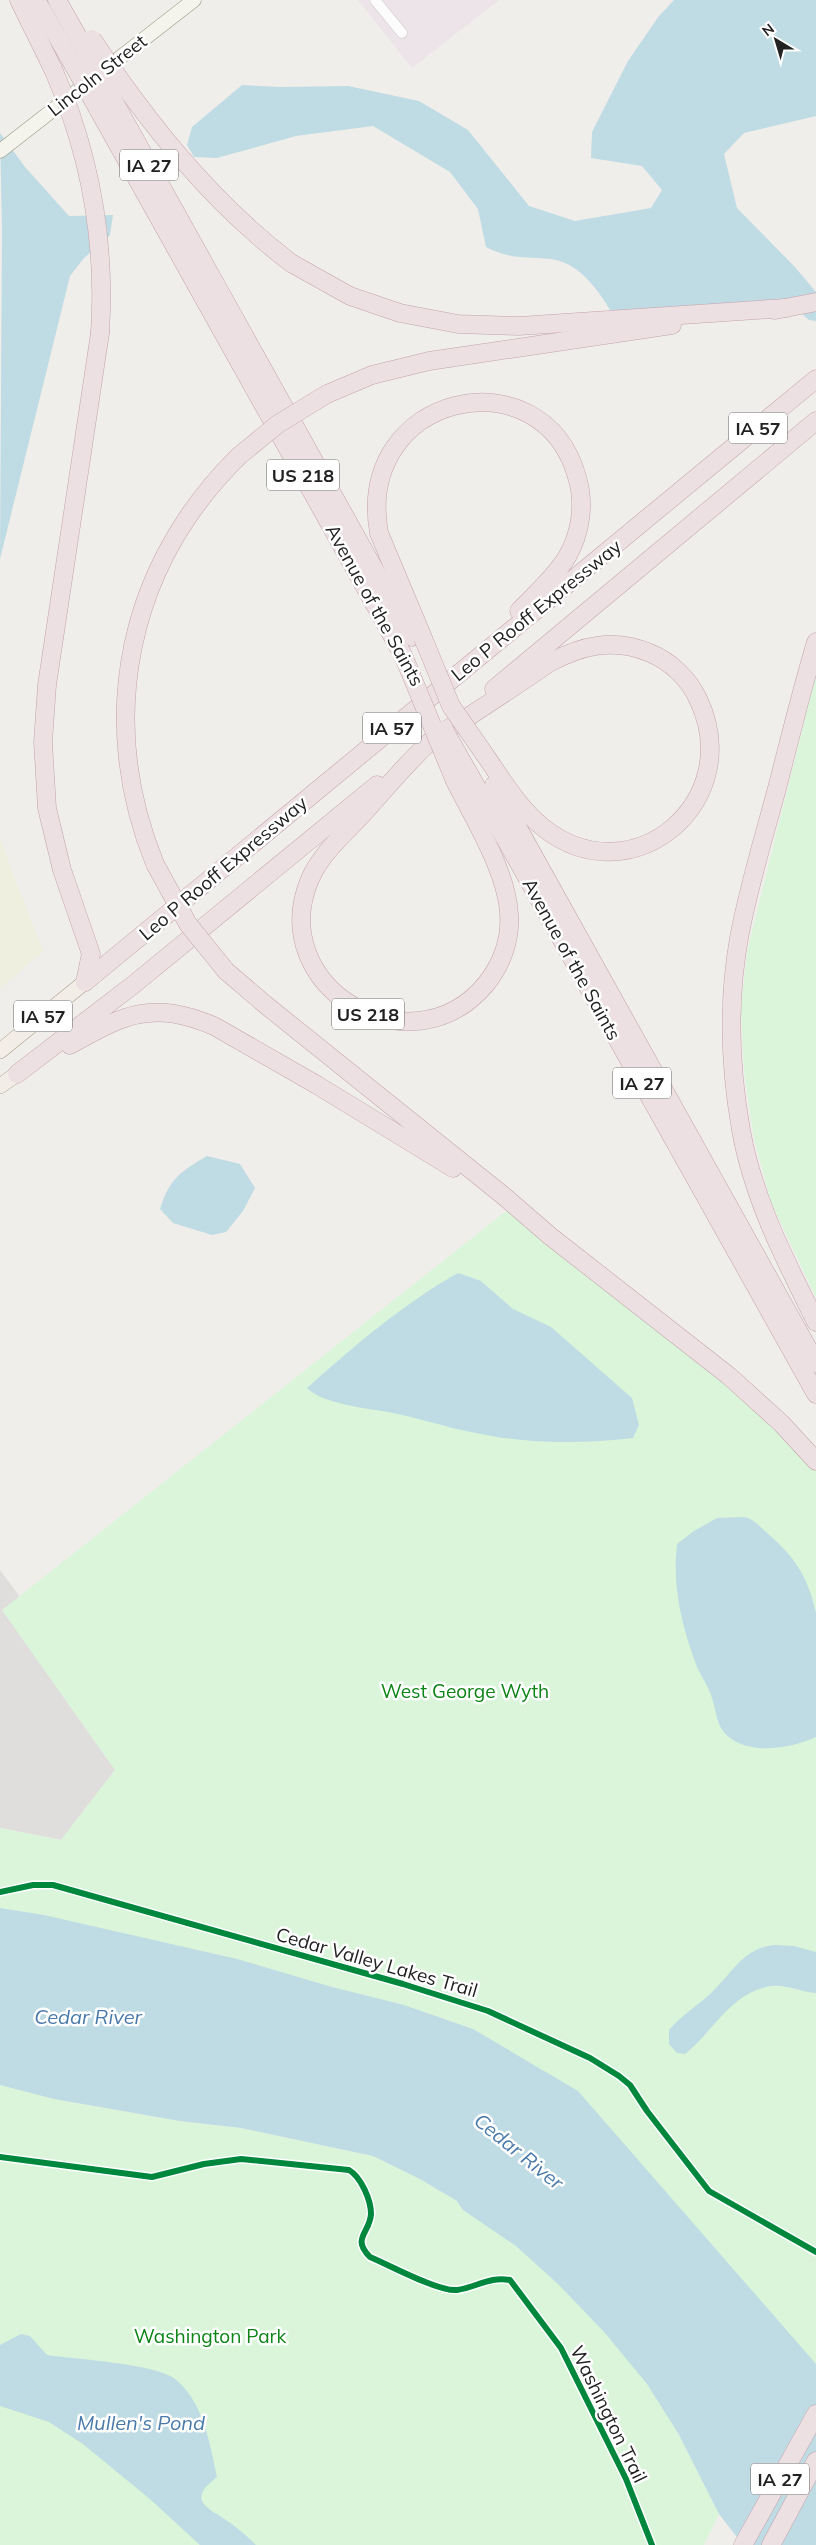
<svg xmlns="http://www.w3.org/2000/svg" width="816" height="2545" font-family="Mulish,sans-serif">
<rect width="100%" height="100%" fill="#f0eeeb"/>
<!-- residential -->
<polygon fill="#dfdedc" points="0,1570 20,1597 3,1611 115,1770 61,1840 0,1828"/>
<!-- industrial -->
<polygon fill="#ede4e9" points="358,0 499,0 412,68"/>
<!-- farmland -->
<polygon fill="#efefdf" points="0,839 43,951 0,989"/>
<!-- park -->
<g fill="#daf5da">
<polygon points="816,674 816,1298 771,1202 754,1139 744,1071 741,1009 747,952"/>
<polygon points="510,1208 679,1336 816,1463 816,2408 0,1909 0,1828 61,1840 115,1770 2,1610"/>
<path d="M0 2085 54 2099 180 2121 241 2128 373 2156 420 2179 457 2201 463 2210C478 2213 492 2228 504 2237 555 2274 611 2334 647 2384 676 2424 697 2470 719 2514L704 2545H0Z"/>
</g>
<!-- water -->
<g fill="#bfdbe3">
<path d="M674 0H816V116L744 133 724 154 737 208 794 266 816 292V321L809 320 784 299 632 311 610 310C598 289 577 261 550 259 523 256 512 260 486 247L478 209 450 172 373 126 296 136 217 158 194 157 187 145 192 127 242 85 280 87 348 86 419 101 468 130 529 206 575 221 651 208 662 190 642 166 591 158 592 132 628 61 659 16Z"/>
<polygon points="0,133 25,167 69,216 113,215 110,235 84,258 70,276 0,559 2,230"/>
<path d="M207 1156 240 1164 255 1188 243 1211 226 1232 212 1235 173 1223 160 1209C169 1179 181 1171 207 1156Z"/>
<path d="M458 1273 481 1281 513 1309 551 1327 632 1398 639 1425 633 1438C579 1444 524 1444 471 1432 445 1427 419 1418 393 1413 369 1408 324 1405 307 1388 354 1346 403 1304 458 1273Z"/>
<path d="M745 1517C755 1520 759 1526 767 1533 795 1557 808 1577 816 1613V1737C790 1749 743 1757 723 1731 716 1721 716 1709 712 1698 709 1687 702 1678 697 1667 682 1628 672 1586 677 1544L694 1531 717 1518Z"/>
<polygon points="0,1908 44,1915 237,1959 332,1987 404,2005 473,2029 578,2091 816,2364 816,2545 743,2545 719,2514 678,2433 647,2384 605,2333 559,2285 516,2246 463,2210 457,2201 420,2179 373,2156 241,2128 180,2121 54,2099 0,2085"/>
<path d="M775 1945 794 1946 816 1952V1993C801 1992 785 1984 771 1986 731 1992 713 2032 685 2054L677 2053 669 2044V2030C682 2014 701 2004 715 1989 735 1969 745 1948 775 1945Z"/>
<path d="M21 2334 30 2336 47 2355C74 2359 157 2364 175 2379 203 2401 210 2444 217 2477 186 2501 207 2507 229 2522 239 2529 248 2537 256 2545H200L151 2500 83 2444 49 2422 0 2406V2345Z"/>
</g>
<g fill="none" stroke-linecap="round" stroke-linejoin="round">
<!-- street casing -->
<g stroke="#c9c8c7" stroke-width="11">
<polyline id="street" points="375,0 402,33"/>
</g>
<!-- secondary casing -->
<g stroke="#999a82" stroke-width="15">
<polyline id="secondary" points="0,151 194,0"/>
</g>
<!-- primary casing -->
<g stroke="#a79c86" stroke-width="16">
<g id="primary">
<polyline points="0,1051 85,982"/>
<polyline points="0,1086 17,1074"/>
</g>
</g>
<!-- highway casing -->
<g stroke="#c5a2ac" stroke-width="19">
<g id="highway">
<polyline points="19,0 53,69"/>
<polyline points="36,0 69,57"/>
<polyline points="57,0 83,46"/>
<polyline points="291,263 350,296 400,313 458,324 519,326 786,308"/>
<polyline points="216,285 412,637"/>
<polyline points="202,295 403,655"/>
<polyline points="775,310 816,302"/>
<polyline points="327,394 372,375 429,361 672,325"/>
<path d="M423 638 379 533C354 393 542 352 577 477 585 503 581 533 567 557 554 578 535 594 519 611"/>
<path d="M816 642C801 692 789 742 776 792 763 840 748 889 739 938 728 1000 730 1068 741 1130 753 1198 785 1260 816 1322"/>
<polyline points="494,689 816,421"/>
<polyline points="468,772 816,1394"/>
<path d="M455 781C474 819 507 872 509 914 511 939 502 964 486 984 411 1074 264 987 310 879 321 854 342 836 360 817 384 791 406 763 432 740 444 730 459 723 471 715 497 698 523 681 549 663 582 645 614 638 650 653 670 661 689 679 698 699 747 800 634 897 545 829 520 810 503 781 485 755"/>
<polyline points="494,785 816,1363"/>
<path d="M155 864C96 719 127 566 239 456"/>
<polyline points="226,971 267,1006 505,1197 550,1236 729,1376 781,1423 816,1461"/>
<polyline points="85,982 816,379"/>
<polyline points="85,982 91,954 62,870 47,808 43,742 47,685 100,333"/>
<path d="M70 1045C125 1014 152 1000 214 1026L317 1085 453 1168"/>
<polyline points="17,1074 133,985 377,785"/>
<polyline points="743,2545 816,2414"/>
<polyline points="771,2545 816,2461"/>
</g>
</g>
<!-- street -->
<use href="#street" stroke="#fdfcfc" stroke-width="10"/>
<!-- secondary -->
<use href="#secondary" stroke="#f4f4ed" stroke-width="14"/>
<!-- primary -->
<use href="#primary" stroke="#f3ede7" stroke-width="15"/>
<!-- highway -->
<use href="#highway" stroke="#ece0e2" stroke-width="18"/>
<!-- highway-bridge casing -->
<g stroke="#c5a2ac" stroke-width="19" stroke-linecap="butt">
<g id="highway-bridge">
<path d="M92 39C148 123 210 201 291 263"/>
<polyline points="83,46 216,285"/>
<polyline points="69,57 202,295"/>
<path d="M53 69C90 153 106 241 100 333"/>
<polyline points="239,456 278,424 327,394"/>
<polyline points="423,638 451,706 485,755"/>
<polyline points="403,655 455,781"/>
<polyline points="444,730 468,772"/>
<polyline points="155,864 188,924 226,971"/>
</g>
</g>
<!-- highway-bridge -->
<use href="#highway-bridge" stroke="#ece0e2" stroke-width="18"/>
<!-- cycleway casing -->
<g stroke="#fff" stroke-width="9">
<g id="cycleway">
<polyline points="0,1892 33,1885 53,1885 403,1984 488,2011 590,2058 619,2076 630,2085 647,2111 709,2191 816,2252"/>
<path d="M0 2157 152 2177 204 2164 241 2159 349 2170C361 2177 371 2200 371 2214 370 2233 351 2238 370 2257 389 2265 439 2292 457 2290 477 2287 490 2276 510 2280L561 2348 626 2479 652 2545"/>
</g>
</g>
<!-- cycleway -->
<use href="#cycleway" stroke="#00873e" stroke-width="6"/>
</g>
<g text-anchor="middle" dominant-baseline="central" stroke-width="5" stroke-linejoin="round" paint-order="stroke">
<!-- shield labels -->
<g fill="#fff" stroke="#646464" stroke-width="1">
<rect x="120" y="149.5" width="58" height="31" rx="4"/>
<rect x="729" y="412.5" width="58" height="31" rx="4"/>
<rect x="267" y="459.5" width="72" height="31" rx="4"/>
<rect x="363" y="712.5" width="58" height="31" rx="4"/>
<rect x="332" y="998.5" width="72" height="31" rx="4"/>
<rect x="14" y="1000.5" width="58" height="31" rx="4"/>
<rect x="613" y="1067.5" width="58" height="31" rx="4"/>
<rect x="751" y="2463.5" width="58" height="31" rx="4"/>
</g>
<g font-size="18" font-weight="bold" fill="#222">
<text x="149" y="165">IA 27</text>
<text x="758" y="428">IA 57</text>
<text x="303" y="475">US 218</text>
<text x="392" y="728">IA 57</text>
<text x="368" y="1014">US 218</text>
<text x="43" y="1016">IA 57</text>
<text x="642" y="1083">IA 27</text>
<text x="780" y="2479">IA 27</text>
</g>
<!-- street labels -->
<g font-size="19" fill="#222" stroke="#fff">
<text transform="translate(97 75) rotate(-38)">Lincoln Street</text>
<text transform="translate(375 605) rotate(61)">Avenue of the Saints</text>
<text transform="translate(536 610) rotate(-39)">Leo P Rooff Expressway</text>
<text transform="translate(223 868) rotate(-40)">Leo P Rooff Expressway</text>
<text transform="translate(572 959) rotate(61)">Avenue of the Saints</text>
<text transform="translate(377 1962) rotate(16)">Cedar Valley Lakes Trail</text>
<text transform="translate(609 2414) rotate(64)">Washington Trail</text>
</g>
<!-- park labels -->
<g font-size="19" fill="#0c8416" stroke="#fff">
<text x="465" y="1691">West George Wyth</text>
<text x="210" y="2336">Washington Park</text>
</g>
<!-- water labels -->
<g font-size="20" font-style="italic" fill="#4a7aab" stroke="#fff">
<text x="88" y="2016">Cedar River</text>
<text transform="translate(519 2151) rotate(39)">Cedar River</text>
<text x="141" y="2422">Mullen's Pond</text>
</g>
</g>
<!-- north arrow -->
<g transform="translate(776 40) rotate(322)" stroke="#ffffff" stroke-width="4" paint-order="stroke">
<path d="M0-4L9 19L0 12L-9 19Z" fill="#222222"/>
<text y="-8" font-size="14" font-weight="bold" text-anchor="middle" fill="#222222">N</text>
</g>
</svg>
